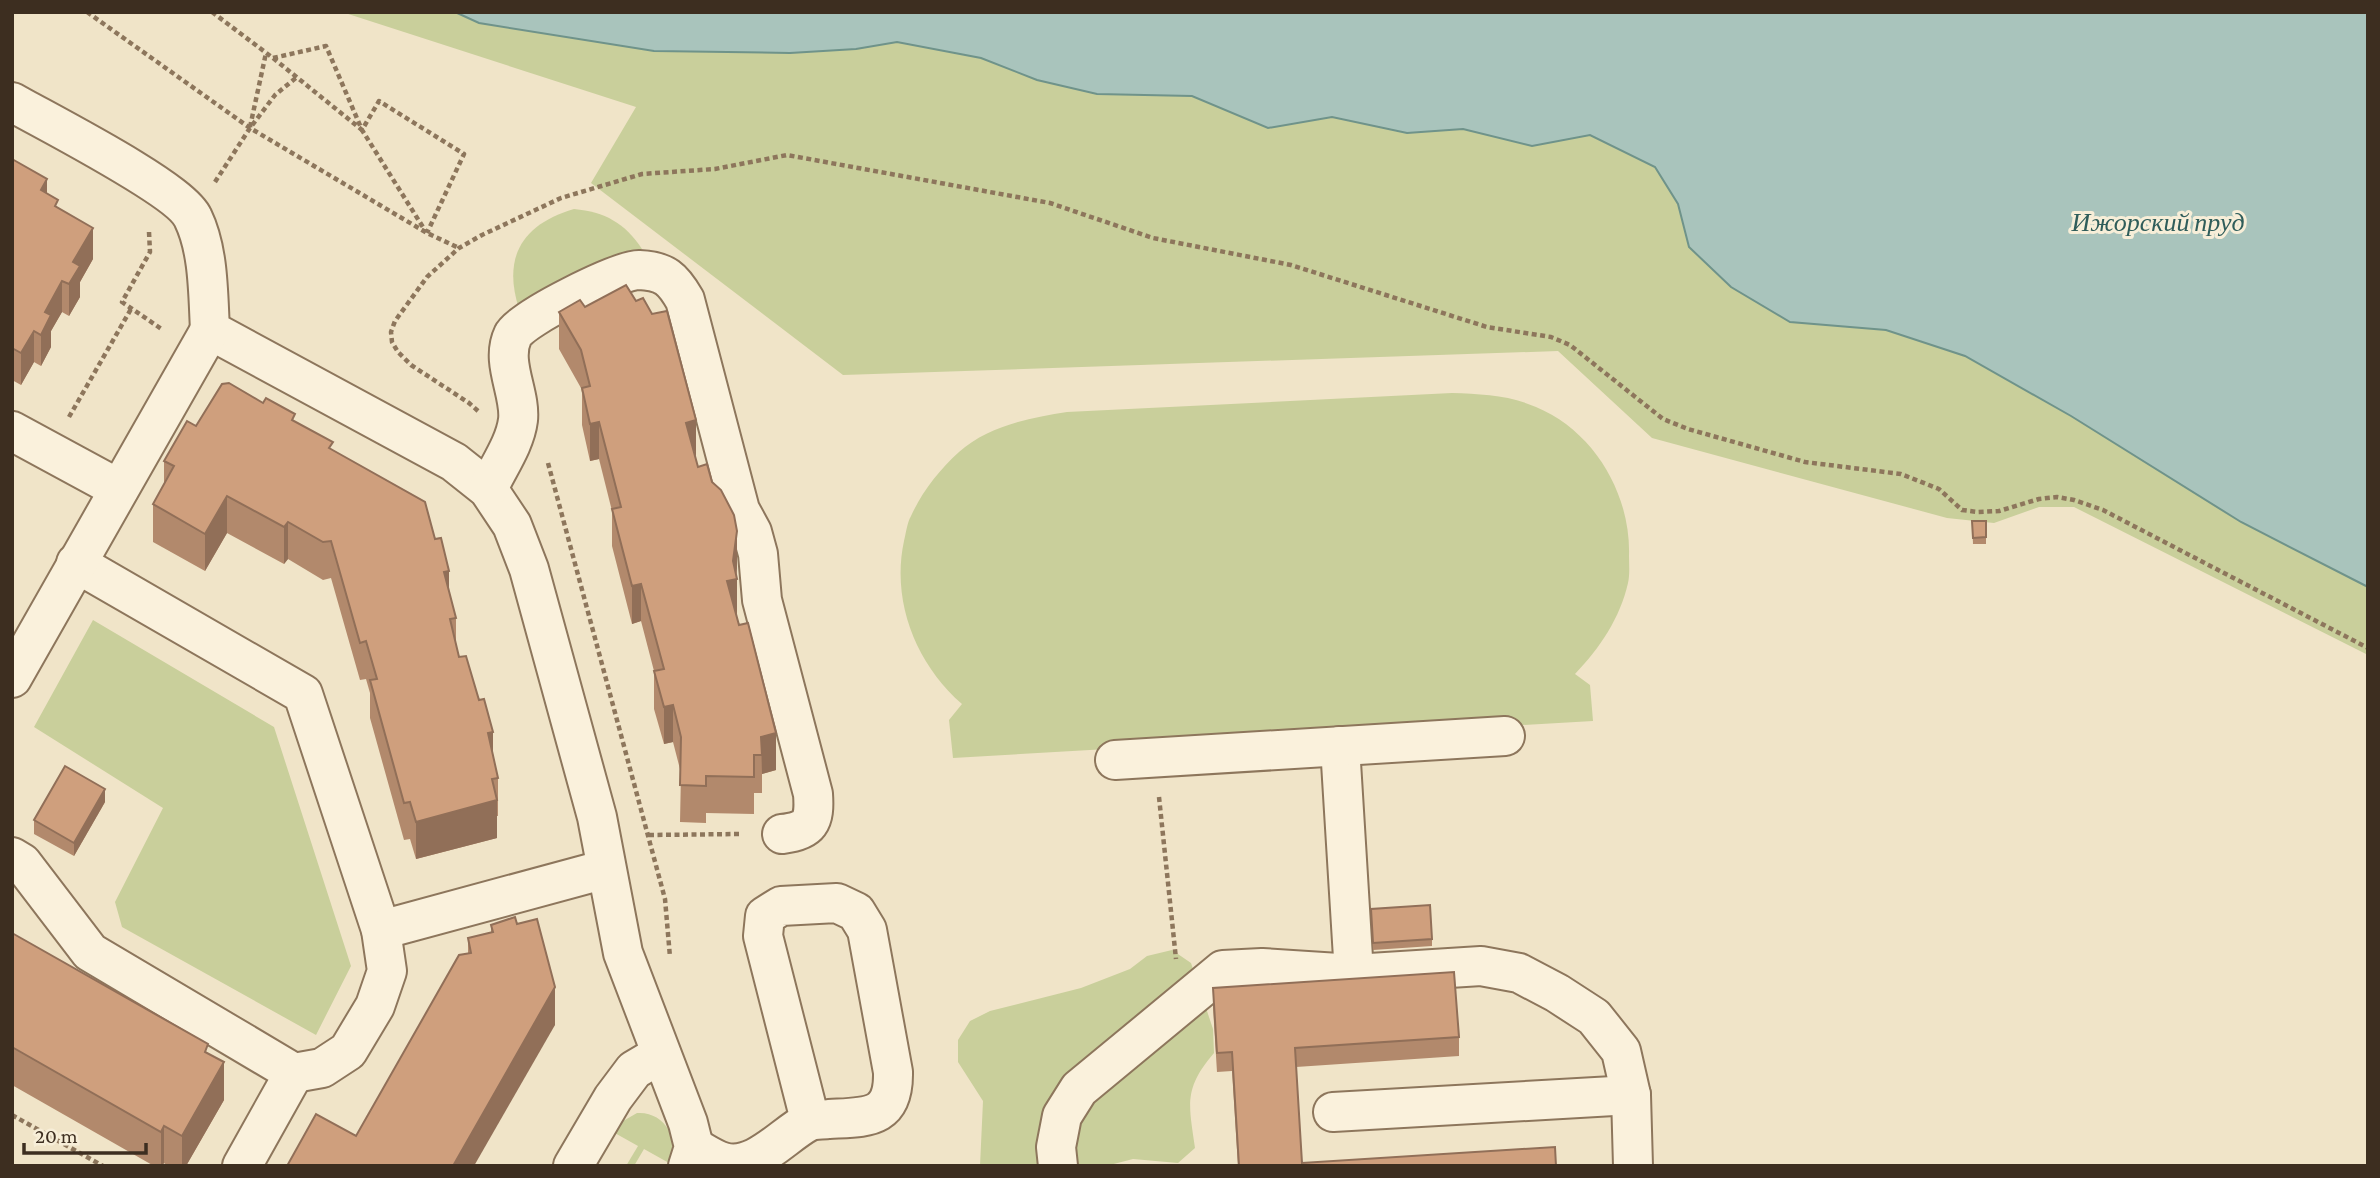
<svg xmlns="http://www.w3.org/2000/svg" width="2380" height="1178" font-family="'Crimson Pro',serif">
<rect width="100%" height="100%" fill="#f0e4c8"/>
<!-- green -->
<g fill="#c9cf9b">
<polygon points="342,12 455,12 479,23 654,51 790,53 856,49 897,42 981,58 1037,80 1097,94 1192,96 1268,128 1332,117 1407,133 1463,129 1532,146 1590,135 1655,167 1678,204 1689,247 1731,287 1790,322 1886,330 1965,356 2071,416 2241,522 2368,587 2368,655 2074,507 2039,507 1994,523 1947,518 1652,438 1558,351 843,375 591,183 636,107"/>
<path d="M574 209C605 212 625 223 642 249L519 309C502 256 523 224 574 209Z"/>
<path d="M1452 393C1481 394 1509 395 1536 407 1594 431 1631 494 1629 556 1629 564 1630 574 1628 583 1620 618 1600 648 1575 674L1590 685 1593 721 953 758 949 720 962 704C916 664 891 601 904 541 906 533 907 523 911 516 922 492 939 470 959 452 988 426 1029 418 1067 412Z"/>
<polygon points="93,620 274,727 351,966 316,1035 122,927 115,902 163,808 34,727"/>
<path d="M1172 950 1191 963 1213 1029 1214 1053C1183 1089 1189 1105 1195 1148L1178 1163 1133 1159 1106 1166H980L983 1101 958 1062V1040L970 1021 990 1011 1081 988 1130 969 1147 956Z"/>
<path d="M637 1113C664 1111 681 1139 669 1163L644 1149 634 1166H626L638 1146 613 1132 618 1124Z"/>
</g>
<!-- water -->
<polygon fill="#a9c4bc" stroke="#6f938a" stroke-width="2" points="455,12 2368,12 2368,587 2241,522 2071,416 1965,356 1886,330 1790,322 1731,287 1689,247 1678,204 1655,167 1590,135 1532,146 1463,129 1407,133 1332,117 1268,128 1192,96 1097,94 1037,80 981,58 897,42 856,49 790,53 654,51 479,23"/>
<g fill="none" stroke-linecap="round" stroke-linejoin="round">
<!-- minor casing -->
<g stroke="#8d765c" stroke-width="42">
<g id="minor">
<path d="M12 102C47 122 180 189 193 218 209 251 208 295 210 330L454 462 488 489 512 525 529 569 597 817 623 953 688 1123 694 1147 688 1166"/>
<polyline points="12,431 119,489"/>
<path d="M488 489C498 467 515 444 518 420 521 393 500 362 513 335 520 319 621 269 639 270 665 271 673 279 685 300L740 510 752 532 758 554 762 600 813 794C815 822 810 831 782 834"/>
<polyline points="76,563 303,694 381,930 387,971 375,1006 348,1051 322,1068 294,1073"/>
<polyline points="12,678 210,330"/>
<polyline points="1340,746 1354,974"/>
<polyline points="1115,760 1505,736"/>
<polyline points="12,857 22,863 90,952 294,1073 242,1166"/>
<polyline points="381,930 606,869"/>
<polyline points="1333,1112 1631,1095"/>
<path d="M694 1147C703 1152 713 1159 723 1162 755 1171 783 1135 808 1122 813 1119 822 1120 829 1119 867 1117 894 1120 893 1072L867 930 856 912 837 903 781 906 765 916 763 936 810 1120"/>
<polyline points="573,1166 613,1098 634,1070 661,1054"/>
<polyline points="1058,1166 1056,1147 1062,1116 1079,1089 1223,970 1262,968 1354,974 1481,966 1519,973 1557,993 1594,1017 1621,1051 1631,1095 1633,1166"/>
</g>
</g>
<!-- path -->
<g stroke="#8d765c" stroke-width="4.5" stroke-dasharray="5 3.5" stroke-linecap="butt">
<polyline points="87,12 250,128 427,233 459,248"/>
<polyline points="212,12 273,58 362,130 379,101 464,154 427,233"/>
<polyline points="273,58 326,46 362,130 426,232"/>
<polyline points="250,127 266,53"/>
<polyline points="215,182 250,128 275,95 297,77"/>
<polyline points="149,232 150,252 122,302 163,330"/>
<polyline points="478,411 469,403 411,365 398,352 392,342 391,332 395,321 427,277 459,248 482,235 561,198 642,174 715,169 787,155 1050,203 1153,238 1291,265 1487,327 1551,337 1570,345 1663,419 1688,429 1805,462 1901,474 1939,489 1962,510 1978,512 1999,511 2039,499 2057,497 2074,500 2103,510 2368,648"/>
<polyline points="69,417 131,309"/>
<polyline points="548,463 665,899 670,957"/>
<polyline points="1159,797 1176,959"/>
<polyline points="649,835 742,834"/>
<polyline points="12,1115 103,1166"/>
</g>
<!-- minor -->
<use href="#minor" stroke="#faf1dc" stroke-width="38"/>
</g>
<!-- wall -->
<g fill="#b2896c">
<polygon points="12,159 47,193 93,259 80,282 80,297 69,316 62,312 51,331 51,347 41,366 34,362 21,385 12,380"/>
<polygon points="559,312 695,458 698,467 737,568 736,575 737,616 736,616 776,770 762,774 762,793 754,793 754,814 706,813 706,823 680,822 681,773 673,742 664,744 654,709 654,671 641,621 632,624 612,546 612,511 599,459 590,461 582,425 582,393 581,388 559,349"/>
<polygon points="295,422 333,450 449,591 456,618 456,643 459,657 493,754 498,778 498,816 497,816 497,838 416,859 410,839 404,840 370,718 370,693 366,679 360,680 331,578 323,580 288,559 284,564 227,533 205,571 153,542 153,504 164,485 164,461 196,426"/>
<polygon points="1972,521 1986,521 1986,544 1973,544"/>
<polygon points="105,802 74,856 34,834 34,820"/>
<polygon points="1371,916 1432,939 1432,946 1373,950"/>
<polygon points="517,924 555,1025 356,1136 468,954 468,938 491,932 491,925"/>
<polygon points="12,933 208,1053 224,1100 186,1166 168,1166 164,1163 162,1166 154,1166 12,1085"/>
<polygon points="1213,988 1459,1037 1459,1056 1296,1067 1302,1163 1556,1166 1238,1166 1232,1071 1217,1072 1213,1007"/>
</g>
<!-- shaded-wall -->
<g fill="#916f58">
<polygon points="47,179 47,210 41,190"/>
<polygon points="93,228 93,259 80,282 80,297 69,316 69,284 73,262"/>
<polygon points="62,281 62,312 51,331 51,347 41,366 41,335 45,312"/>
<polygon points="34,331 34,362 21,385 21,353"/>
<polygon points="696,420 696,458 686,423"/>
<polygon points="599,422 599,459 590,461 590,424"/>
<polygon points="227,496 227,533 205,571 205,534"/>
<polygon points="288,522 288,559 284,564 284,527"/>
<polygon points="737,531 737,568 736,579 737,579 737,616 727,618 727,581 733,561"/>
<polygon points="449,571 449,608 444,572"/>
<polygon points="641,584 641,621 632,624 632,586"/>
<polygon points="673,705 673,742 664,744 664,707"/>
<polygon points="493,732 493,769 488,733"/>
<polygon points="776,733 776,770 762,774 761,737"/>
<polygon points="105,789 105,802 74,856 74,843"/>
<polygon points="497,800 497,838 416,859 416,822"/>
<polygon points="555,987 555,1025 474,1166 453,1166"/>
<polygon points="224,1062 224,1100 186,1166 182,1166 182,1136"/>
<polygon points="164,1126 164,1163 162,1166 161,1166 161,1132"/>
</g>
<!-- building -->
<g fill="#cf9f7d" stroke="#916f58" stroke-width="2">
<polygon points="12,159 47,179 41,190 58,200 55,206 93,228 73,262 80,266 69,284 62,281 45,312 51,315 41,335 34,331 21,353 12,348"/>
<polygon points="626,285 636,301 643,298 652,314 667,311 696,420 686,423 698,467 707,464 712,482 721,490 734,515 737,531 733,561 737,579 727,581 739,625 748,623 776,733 761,737 762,755 754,755 754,777 706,776 706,786 680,785 681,737 673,705 664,707 654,671 664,669 641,584 632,586 612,509 621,507 599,422 590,424 582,388 590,386 581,350 559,312 580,300 585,307"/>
<polygon points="229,383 263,403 266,398 295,414 292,420 333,442 329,448 425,502 435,539 441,538 449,571 444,572 456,618 450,619 459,657 466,656 479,700 484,699 493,732 488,733 498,778 492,779 497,800 416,822 410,802 404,803 370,680 377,679 366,641 360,643 331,541 323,542 288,522 284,527 227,496 205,534 153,504 174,466 164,461 187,421 196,426 222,384"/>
<polygon points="1972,521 1986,521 1986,537 1973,538"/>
<polygon points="65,766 105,789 74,843 34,820"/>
<polygon points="1430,905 1432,939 1373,943 1371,909"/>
<polygon points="515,917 517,924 537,919 555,987 453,1166 287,1166 316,1114 356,1136 459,955 471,953 468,938 493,932 491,925"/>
<polygon points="12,933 208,1044 205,1052 224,1062 182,1136 164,1126 161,1132 12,1047"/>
<polygon points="1454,972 1459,1037 1295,1048 1302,1163 1555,1147 1556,1166 1239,1166 1232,1052 1217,1053 1213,988"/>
</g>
<g text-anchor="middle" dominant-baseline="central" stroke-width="6" stroke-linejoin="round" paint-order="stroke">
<!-- water labels -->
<g font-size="26" font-style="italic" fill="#2f5d5a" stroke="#f7eed8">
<text x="2158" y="222">Ижорский пруд</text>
</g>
</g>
<!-- border -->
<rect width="2380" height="1178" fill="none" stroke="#3d2e20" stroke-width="28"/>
<!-- scale -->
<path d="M24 1143v10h122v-10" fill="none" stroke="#3d2e20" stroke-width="3.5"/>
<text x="35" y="1143" font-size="21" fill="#3d2e20" stroke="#f7eed8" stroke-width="5" paint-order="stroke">20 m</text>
</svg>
